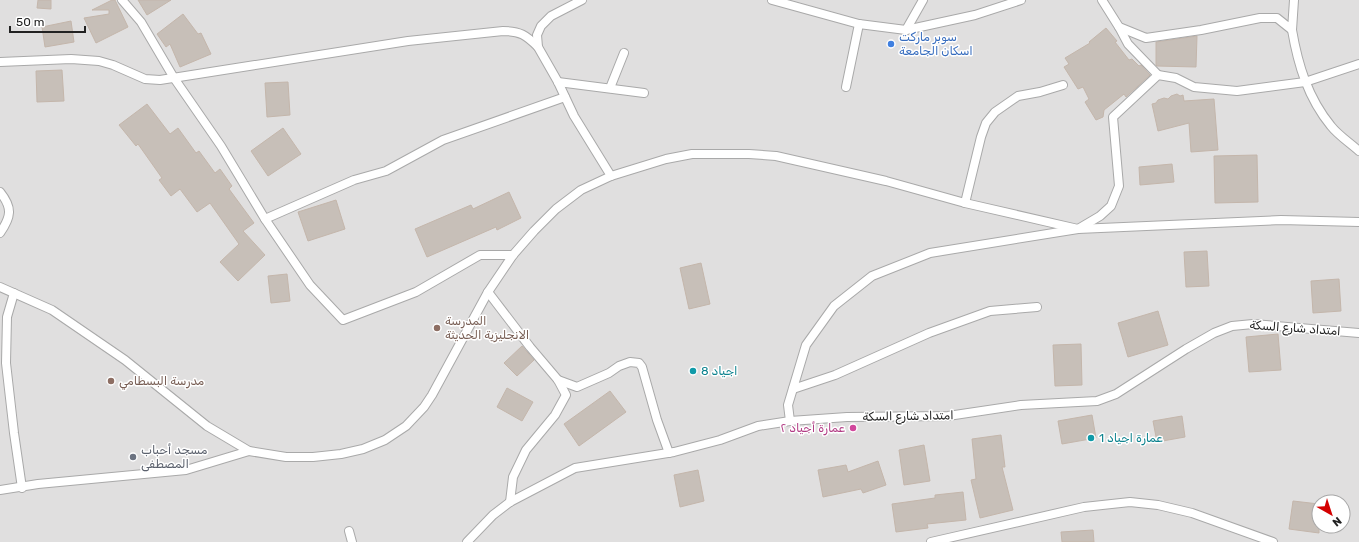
<svg xmlns="http://www.w3.org/2000/svg" width="1359" height="542" font-family="Rubik,Cairo,sans-serif">
<rect width="100%" height="100%" fill="#f2efe9"/>
<!-- residential -->
<path fill="#e0dfdf" fill-rule="evenodd" d="M0 0H1359V542H0ZM1319 502H1343V526H1319Z"/>
<!-- building -->
<g fill="#c7bfb8" stroke="#c4b6ab">
<polygon points="38,0 51,0 51,9 37,8"/>
<polygon points="112,0 115,0 128,27 96,43 84,18 109,14 109,10 92,10"/>
<polygon points="138,0 171,0 147,15"/>
<polygon points="183,14 198,34 201,33 211,54 180,67 170,44 166,47 157,34"/>
<polygon points="71,21 74,42 45,47 42,27"/>
<polygon points="1106,28 1117,41 1115,42 1129,60 1132,59 1139,66 1141,65 1150,75 1126,97 1124,94 1104,110 1103,117 1096,120 1085,102 1089,99 1083,87 1078,89 1064,67 1069,64 1065,58 1090,43 1089,42"/>
<polygon points="1197,36 1196,67 1157,66 1156,65 1156,42"/>
<polygon points="62,70 64,101 37,102 36,71"/>
<polygon points="288,82 290,115 267,117 265,83"/>
<polygon points="1177,94 1180,96 1183,95 1184,101 1214,99 1218,150 1191,152 1189,123 1158,131 1152,104 1156,103 1158,100 1164,98 1168,99 1171,96"/>
<polygon points="147,104 170,134 178,128 196,153 199,151 215,173 220,169 232,186 229,189 254,223 243,231 265,255 238,281 220,262 239,244 210,203 197,212 180,189 171,196 159,180 162,178 138,144 136,146 119,125"/>
<polygon points="283,128 301,154 268,176 251,151"/>
<polygon points="1257,155 1258,202 1215,203 1214,156"/>
<polygon points="1172,164 1174,182 1140,185 1139,167"/>
<polygon points="509,192 521,218 497,230 496,227 427,257 415,229 471,205 473,209"/>
<polygon points="336,200 345,229 308,241 298,212"/>
<polygon points="1207,251 1209,286 1186,287 1184,252"/>
<polygon points="701,263 710,304 689,309 680,268"/>
<polygon points="287,274 290,301 271,303 268,276"/>
<polygon points="1339,279 1341,311 1313,313 1311,281"/>
<polygon points="1158,311 1168,345 1128,357 1118,323"/>
<polygon points="1278,334 1281,370 1249,372 1246,337"/>
<polygon points="1081,344 1082,385 1055,386 1053,345"/>
<polygon points="522,346 534,360 517,376 504,363"/>
<polygon points="507,388 533,402 522,421 497,407"/>
<polygon points="610,391 626,412 579,446 564,424"/>
<polygon points="1092,415 1096,438 1062,444 1058,421"/>
<polygon points="1182,416 1185,437 1157,442 1153,421"/>
<polygon points="1001,435 1005,467 1002,467 1013,510 980,518 971,480 976,479 972,439"/>
<polygon points="924,445 930,481 904,485 899,450"/>
<polygon points="878,461 886,485 863,493 861,489 823,497 818,470 846,465 848,472"/>
<polygon points="698,470 704,501 680,507 674,475"/>
<polygon points="963,492 966,520 927,524 928,528 896,532 892,504 935,498 935,495"/>
<polygon points="1293,501 1319,504 1319,533 1289,529"/>
<polygon points="1093,530 1094,542 1062,542 1061,532"/>
</g>
<g fill="none" stroke-linecap="round" stroke-linejoin="round">
<!-- minor casing -->
<g stroke="#a9a9a9" stroke-width="10">
<g id="minor">
<polyline points="122,0 141,22 174,78 221,146 265,219 310,285 343,320 416,292 480,255 513,255"/>
<polyline points="582,0 551,16 541,26 537,35 538,47 558,82 574,116 611,176"/>
<polyline points="772,0 859,24 906,30 975,15 1021,0"/>
<polyline points="1102,0 1119,27 1146,38 1201,30 1260,18 1277,18 1292,30 1294,0"/>
<polyline points="1119,27 1128,44 1158,75"/>
<polyline points="906,30 923,0"/>
<path d="M1292 30C1298 65 1308 98 1331 126 1338 135 1350 143 1359 151"/>
<path d="M0 62 71 59 99 61 113 65 145 79 160 80 408 41 503 31C520 31 526 35 538 47"/>
<polyline points="558,82 644,93"/>
<polyline points="846,87 859,24"/>
<polyline points="610,88 624,53"/>
<path d="M0 192C13 208 11 217 0 233"/>
<polyline points="965,203 981,137 986,123 995,112 1018,96 1040,92 1063,85"/>
<polyline points="265,219 354,180 386,171 443,140 565,97"/>
<polyline points="0,287 52,310 125,360 207,426 249,451 286,457 313,457 341,454 363,449 385,440 406,426 424,407 432,395 488,292 513,255 534,231 556,209 581,190 611,176 666,159 692,154 749,154 776,156 886,181 965,203 1078,229 1281,220 1359,222"/>
<polyline points="488,292 530,347 558,380 566,395 555,415 526,450 513,477 510,502"/>
<polyline points="14,293 7,317 6,363 14,433 22,488"/>
<polyline points="558,380 577,387 609,373 619,366 630,362 639,363 642,367 657,420 669,453"/>
<polyline points="793,389 835,375 929,333 990,311 1037,307"/>
<polyline points="790,421 788,405 806,345 834,306 872,276 930,253 1078,229 1100,216 1111,206 1119,186 1113,117 1158,75 1176,78 1194,87 1237,91 1305,82 1359,64"/>
<polyline points="0,490 38,484 186,470 249,451"/>
<polyline points="349,531 352,542"/>
<polyline points="467,542 493,515 510,502 575,468 674,452 720,440 758,426 790,421 847,417 948,416 1021,405 1097,401 1116,394 1186,349 1214,333 1232,326 1253,324 1359,333"/>
<polyline points="931,542 1084,507 1130,502 1158,505 1192,513 1273,542"/>
</g>
</g>
<!-- minor -->
<use href="#minor" stroke="#fff" stroke-width="8"/>
</g>
<!-- markers -->
<circle fill="#3f7fe0" stroke="#fff" stroke-width="1.5" cx="891" cy="44" r="4"/>
<g fill="#8d6e63" stroke="#fff" stroke-width="1.5">
<circle cx="437" cy="328" r="4"/>
<circle cx="111" cy="381" r="4"/>
</g>
<g fill="#0f9aa8" stroke="#fff" stroke-width="1.5">
<circle cx="693" cy="371" r="4"/>
<circle cx="1091" cy="438" r="4"/>
</g>
<circle fill="#d1479c" stroke="#fff" stroke-width="1.5" cx="853" cy="428" r="4"/>
<circle fill="#6b7280" stroke="#fff" stroke-width="1.5" cx="133" cy="457" r="4"/>
<g text-anchor="middle" dominant-baseline="central" stroke-width="3" stroke-linejoin="round" paint-order="stroke">
<!-- shop labels -->
<g font-size="12" fill="#366cbe" stroke="#fff" text-anchor="start">
<text x="899" y="37">سوبر ماركت<tspan x="899" dy="14">اسكان الجامعة</tspan></text>
</g>
<!-- education labels -->
<g font-size="12" fill="#785e54" stroke="#fff" text-anchor="start">
<text x="445" y="321">المدرسة<tspan x="445" dy="14">الانجليزية الحديثة</tspan></text>
<text x="119" y="381">مدرسة البسطامي</text>
</g>
<!-- street labels -->
<g font-size="12" fill="#222" stroke="#fff">
<text transform="translate(1295 328) rotate(4)">امتداد شارع السكة</text>
<text transform="translate(908 416) rotate(-1)">امتداد شارع السكة</text>
</g>
<!-- culture labels -->
<g font-size="12" fill="#0d838f" stroke="#fff" text-anchor="start">
<text x="701" y="371">اجياد 8</text>
<text x="1099" y="438">عمارة اجياد 1</text>
</g>
<!-- hotel labels -->
<g font-size="12" fill="#b23c85" stroke="#fff" text-anchor="end">
<text x="845" y="428">عمارة أجياد ٢</text>
</g>
<!-- worship labels -->
<g font-size="12" fill="#5b616d" stroke="#fff" text-anchor="start">
<text x="141" y="450">مسجد أحباب<tspan x="141" dy="14">المصطفى</tspan></text>
</g>
</g>
<!-- north arrow -->
<g transform="translate(1331 514) rotate(141)"><circle r="19" fill="#ffffff" stroke="#a7a7a7"/>
<path d="M0-3L7 15L0 10L-7 15Z" fill="#d40000"/>
<text y="-6" font-size="11" font-weight="bold" text-anchor="middle" fill="#222222">N</text>
</g>
<!-- scale -->
<path d="M10 26v6h75v-6" fill="none" stroke="#222222" stroke-width="2"/>
<text x="16" y="26" font-size="12" fill="#222222" stroke="#ffffff" stroke-width="3" paint-order="stroke">50 m</text>
</svg>
